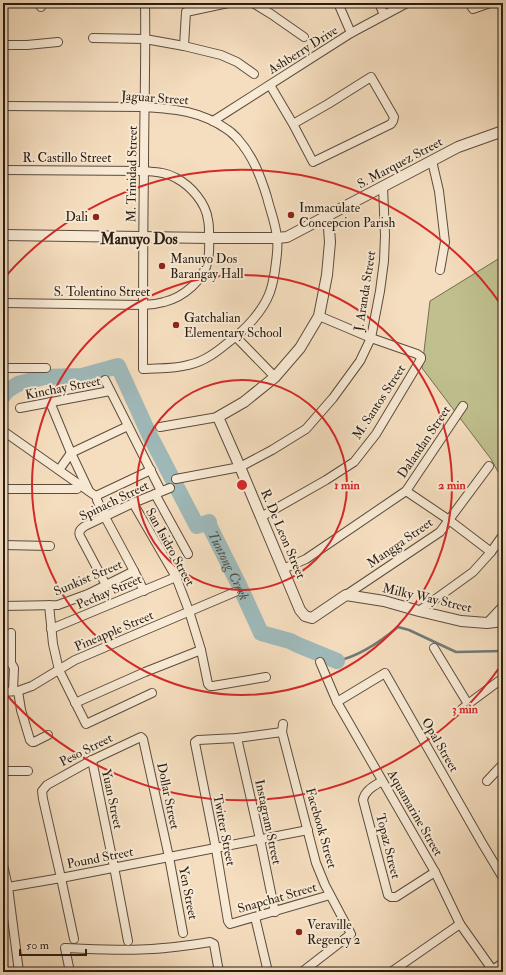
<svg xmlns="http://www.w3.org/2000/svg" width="506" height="975" font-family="'IM FELL Double Pica',serif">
<rect width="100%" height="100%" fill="#f5debf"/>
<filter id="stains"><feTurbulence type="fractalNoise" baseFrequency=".005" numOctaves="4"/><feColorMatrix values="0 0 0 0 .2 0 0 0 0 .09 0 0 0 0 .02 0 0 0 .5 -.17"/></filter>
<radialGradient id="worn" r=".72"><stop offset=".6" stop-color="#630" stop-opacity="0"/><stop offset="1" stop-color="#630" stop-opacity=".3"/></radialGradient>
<!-- grass -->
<polygon fill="#c0c08f" stroke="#746e50" points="503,256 503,481 491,459 422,368 430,301"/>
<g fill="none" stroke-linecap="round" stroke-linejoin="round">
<!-- stream -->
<path stroke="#707b77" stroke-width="2.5" d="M337 661C360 656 380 642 398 627L409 630 456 652 503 651"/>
<!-- river -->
<path stroke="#9fbabb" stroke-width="16" id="s1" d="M3 396 8 390 18 384 44 377 82 376 118 366 149 434 197 526 209 522V525L240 587 261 633 290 641 298 645 337 661"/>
<!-- minor casing -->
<g stroke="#5c4c3d" stroke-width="10">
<g id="minor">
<polyline points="38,3 41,7"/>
<polyline points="253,3 271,14 304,37"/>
<polyline points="338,3 351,33"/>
<polyline points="379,3 384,15"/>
<polyline points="469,3 473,9 490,3"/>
<polyline points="93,38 145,39 184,46 221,55 237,62 254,74"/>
<polyline points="3,45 27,45 58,42"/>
<polyline points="184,46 186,12 228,3"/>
<polyline points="270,85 293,124 313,162 391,124 393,121 394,117 371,77 328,104 293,124"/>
<path d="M3 106 144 107C176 109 201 111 228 130 231 132 234 135 237 138 253 156 260 175 267 197 270 210 276 224 277 238 278 246 277 255 276 262 275 272 273 283 270 292 263 311 246 329 230 341 218 351 204 362 188 365 174 369 158 368 143 369 143 302 143 236 144 169 144 114 146 58 145 3"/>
<polyline points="213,121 351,33 407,3"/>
<polyline points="432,161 439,191 445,242 440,270"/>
<path d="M3 170 144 171C155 172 166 172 176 178 191 186 206 203 208 220 209 224 209 228 209 232 209 241 210 251 208 260 204 280 184 297 164 302 157 304 150 305 143 305L3 303"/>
<polyline points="236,337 275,377"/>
<polyline points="3,368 46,368"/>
<polyline points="105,380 161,491"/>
<polyline points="50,402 71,453 89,491"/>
<polyline points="20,408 110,391"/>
<polyline points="160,427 218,417"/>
<polyline points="6,433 97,497"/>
<polyline points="59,470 71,453 128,426"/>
<polyline points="176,479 240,467 272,450 306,429 333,398 360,361 371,338 380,291 384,261 385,235 383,187"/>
<polyline points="3,489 77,489"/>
<polyline points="406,491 449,520 491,552"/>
<polyline points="155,494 188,554"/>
<polyline points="97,497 97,500 105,517 134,571 144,591"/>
<polyline points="97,497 98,495 151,470"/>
<polyline points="133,503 176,577 189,611 201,650 208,684 210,686 213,686 266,677"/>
<polyline points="261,517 326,480 354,462 376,434 421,359 421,357 417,354 371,338 319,316"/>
<polyline points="3,545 50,546"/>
<polyline points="283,569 306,559 406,491 463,406"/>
<path d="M106 585 80 536C78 531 81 529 85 526L133 503 170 488"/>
<polyline points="346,595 440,532 489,466"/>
<polyline points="49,605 53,644 59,670 86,724 152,693"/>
<polyline points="3,606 58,605 88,594 134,571"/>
<polyline points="419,611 473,572 491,552 503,535"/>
<polyline points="487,623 503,606"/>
<polyline points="51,629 176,577"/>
<polyline points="11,633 11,663 14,668 13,691"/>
<polyline points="434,648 468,704"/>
<polyline points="320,662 337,702 435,872 460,924 494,972"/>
<polyline points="18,691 21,710 30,740 32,742 34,742 48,735"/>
<polyline points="3,692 18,691 32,686 75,660 235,592"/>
<polyline points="337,702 385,673 482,843 503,878"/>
<polyline points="75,703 145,672 201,650"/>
<polyline points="462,709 468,704 503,678"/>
<polyline points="283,724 282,732 316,863 325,885 351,934 302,972"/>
<polyline points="282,732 237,738 198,740 195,742 195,743 216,849 228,921 230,924 330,895"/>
<polyline points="237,738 260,839 275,912"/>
<polyline points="92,760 114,867 128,941"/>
<polyline points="3,771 28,771"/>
<path d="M382 781C374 786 365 790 363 800L388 895 391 897H396L435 872"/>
<polyline points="487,781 503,764"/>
<polyline points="3,865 8,887 19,972"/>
<polyline points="8,887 61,878 308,830"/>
<polyline points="255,917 268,972"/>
<polyline points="74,939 61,878 43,799 42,791 47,785 92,760 141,737 143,739 169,857 183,933"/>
<path d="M70 972 65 948C94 949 123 951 152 949 171 948 191 945 210 942L214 944 219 972"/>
<polyline points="391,972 460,924"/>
<polyline points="489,972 503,963"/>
</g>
</g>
<!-- tertiary casing -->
<g stroke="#5c4c3d" stroke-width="12">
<g id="tertiary">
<polyline points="328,215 330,242 327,275 319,316 300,348 275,377 244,402 218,417 240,467 300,610 305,616 312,618 346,595 384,601 419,611 461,621 487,623 503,621"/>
<polyline points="3,235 209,238 277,238 287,237 458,147 503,131"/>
</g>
</g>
<!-- minor -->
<use href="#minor" stroke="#f8ead5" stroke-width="8"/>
<!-- tertiary -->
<use href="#tertiary" stroke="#f8ead5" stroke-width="10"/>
</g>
<!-- distance rings -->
<g fill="none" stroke="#d62828" stroke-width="2">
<circle cx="242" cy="485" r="105"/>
<circle cx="242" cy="485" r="210"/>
<path d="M502 664A316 316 0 0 1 4 692M4 278A316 316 0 0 1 502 306"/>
</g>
<!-- markers -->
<g fill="#8f2418" stroke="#f8ead5" stroke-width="1.5">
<circle cx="291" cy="215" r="4"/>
<circle cx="96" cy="217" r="4"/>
<circle cx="162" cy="266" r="4"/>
<circle cx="176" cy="325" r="4"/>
<circle cx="299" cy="932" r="4"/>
</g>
<g text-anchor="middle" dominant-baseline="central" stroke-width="4" stroke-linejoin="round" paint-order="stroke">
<!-- street labels -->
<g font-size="13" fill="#291c12" stroke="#f8ead5">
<text transform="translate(303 50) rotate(-32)">Ashberry Drive</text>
<text transform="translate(155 98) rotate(4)">Jaguar Street</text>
<text x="67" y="158">R. Castillo Street</text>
<text transform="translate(400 163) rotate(-28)">S. Marquez Street</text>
<text transform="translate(132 174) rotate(-89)">M. Trinidad Street</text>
<text transform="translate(365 291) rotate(-81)">J. Aranda Street</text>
<text x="102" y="292">S. Tolentino Street</text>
<text transform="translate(63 388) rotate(-11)">Kinchay Street</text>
<text transform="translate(379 402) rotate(-57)">M. Santos Street</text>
<text transform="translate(424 442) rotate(-56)">Dalandan Street</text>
<text transform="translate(114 501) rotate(-26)">Spinach Street</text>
<text transform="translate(283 534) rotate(67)">R. De Leon Street</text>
<text transform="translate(400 543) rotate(-35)">Mangga Street</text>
<text transform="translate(170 547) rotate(61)">San Isidro Street</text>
<text transform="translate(88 578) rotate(-23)">Sunkist Street</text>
<text transform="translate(109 592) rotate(-23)">Pechay Street</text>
<text transform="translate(427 598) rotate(13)">Milky Way Street</text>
<text transform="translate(114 631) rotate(-23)">Pineapple Street</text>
<text transform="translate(440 745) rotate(60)">Opal Street</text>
<text transform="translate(86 750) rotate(-27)">Peso Street</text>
<text transform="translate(168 796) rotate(78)">Dollar Street</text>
<text transform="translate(112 799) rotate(78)">Yuan Street</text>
<text transform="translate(415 813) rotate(60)">Aquamarine Street</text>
<text transform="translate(268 822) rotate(78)">Instagram Street</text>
<text transform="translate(321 828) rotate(74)">Facebook Street</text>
<text transform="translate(224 830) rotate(79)">Twitter Street</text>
<text transform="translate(388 846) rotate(76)">Topaz Street</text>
<text transform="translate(100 858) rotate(-11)">Pound Street</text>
<text transform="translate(188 893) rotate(79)">Yen Street</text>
<text transform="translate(277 898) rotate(-16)">Snapchat Street</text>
</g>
<!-- poi labels -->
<g font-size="13" fill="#291c12" stroke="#f8ead5" text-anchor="start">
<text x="299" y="208">Immaculate<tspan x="299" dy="15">Concepcion Parish</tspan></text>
<text x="88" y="217" text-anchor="end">Dali</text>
<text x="170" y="259">Manuyo Dos<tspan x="170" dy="15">Barangay Hall</tspan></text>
<text x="184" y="318">Gatchalian<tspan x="184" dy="15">Elementary School</tspan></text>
<text x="307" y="925">Veraville<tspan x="307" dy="15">Regency 2</tspan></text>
</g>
<!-- water labels -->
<g font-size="14" font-style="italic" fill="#52534d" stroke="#f8ead5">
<text stroke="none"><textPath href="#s1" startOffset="361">Tuntong Creek</textPath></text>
</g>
<!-- quarter labels -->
<g font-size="15" font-weight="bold" fill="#291c12" stroke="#f8ead5">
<text x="139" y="239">Manuyo Dos</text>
</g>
</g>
<circle cx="242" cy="485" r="6" fill="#d62828" stroke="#f8ead5" stroke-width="2"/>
<g font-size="12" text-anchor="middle" font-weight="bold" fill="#d62828" stroke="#f8ead5" stroke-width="4" stroke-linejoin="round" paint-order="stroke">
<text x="347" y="489">1 min</text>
<text x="452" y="489">2 min</text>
<text x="465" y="713">3 min</text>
</g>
<!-- margin -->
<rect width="506" height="975" fill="none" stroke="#f5debf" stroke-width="16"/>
<rect x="4" y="4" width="498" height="967" fill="none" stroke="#291c12" stroke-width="2"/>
<rect x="8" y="8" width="490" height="959" fill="none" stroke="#291c12"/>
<!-- scale -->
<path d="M20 949v6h66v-6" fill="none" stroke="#291c12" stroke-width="2"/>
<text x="26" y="949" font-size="12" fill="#291c12" stroke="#f8ead5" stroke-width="3" paint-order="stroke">50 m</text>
<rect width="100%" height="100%" filter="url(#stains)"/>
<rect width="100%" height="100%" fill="url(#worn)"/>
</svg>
